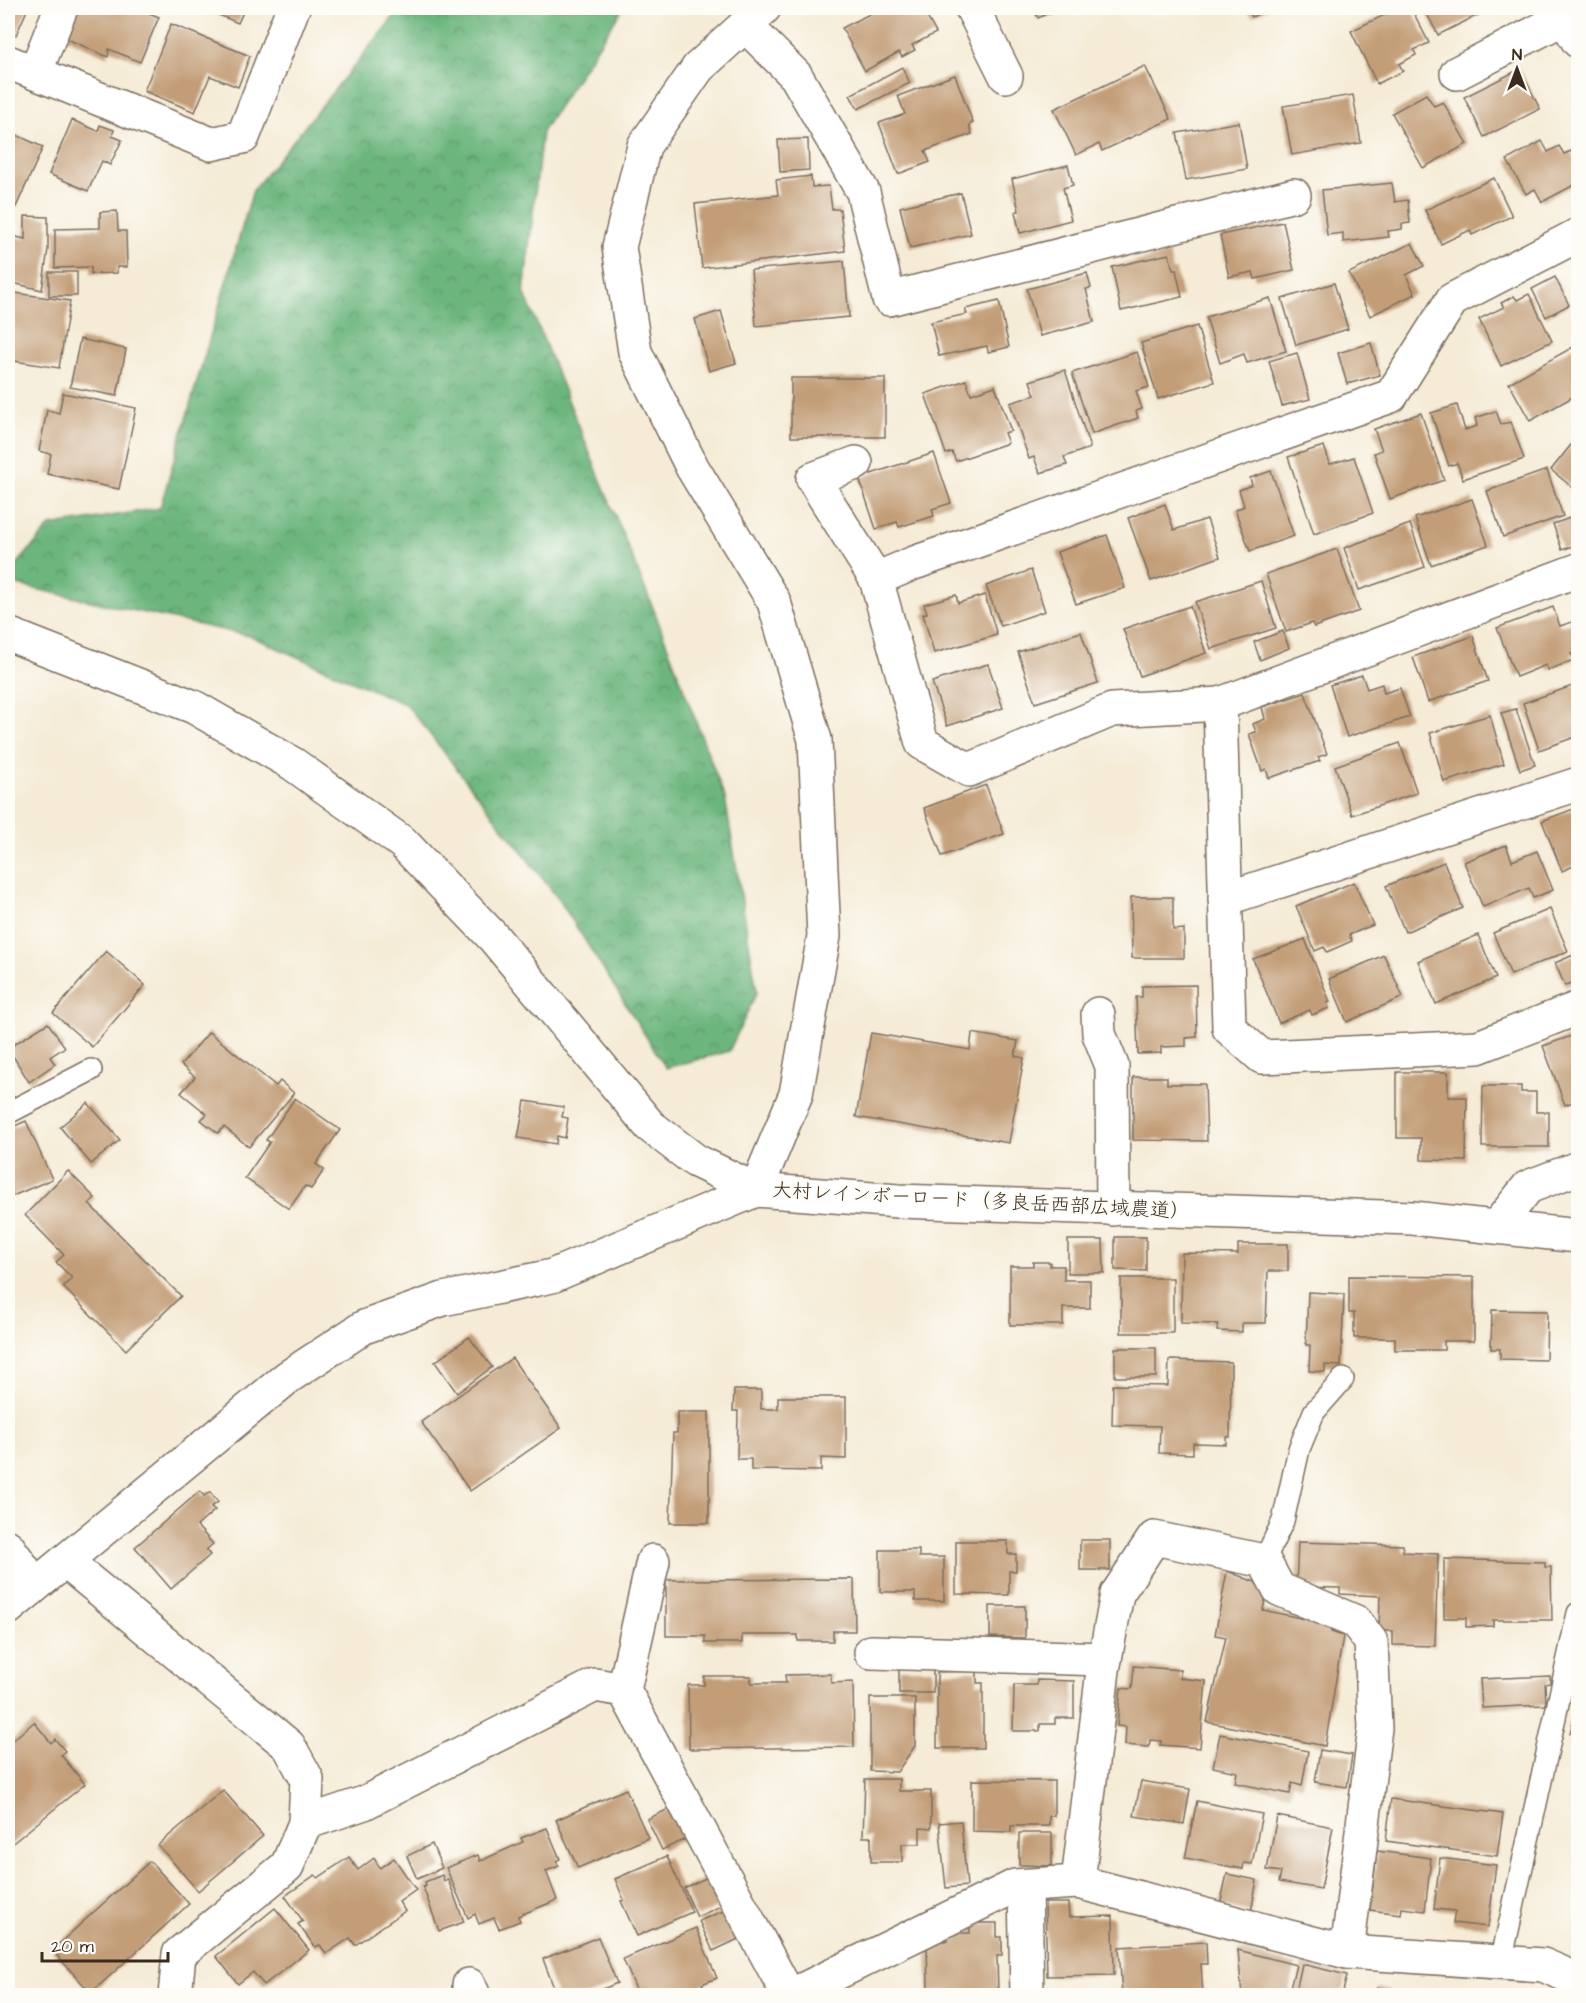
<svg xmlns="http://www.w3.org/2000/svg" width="1586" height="2003" font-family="'Architects Daughter','Klee One',sans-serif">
<defs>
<pattern id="forest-crowns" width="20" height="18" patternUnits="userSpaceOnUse" patternTransform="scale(1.5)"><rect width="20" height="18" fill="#6cb67e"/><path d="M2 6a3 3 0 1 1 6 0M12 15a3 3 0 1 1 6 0" fill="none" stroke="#5a9467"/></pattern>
</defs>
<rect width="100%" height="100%" fill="#fdfcf7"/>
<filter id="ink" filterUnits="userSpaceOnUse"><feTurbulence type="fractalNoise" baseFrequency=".0167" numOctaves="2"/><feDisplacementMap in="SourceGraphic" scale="12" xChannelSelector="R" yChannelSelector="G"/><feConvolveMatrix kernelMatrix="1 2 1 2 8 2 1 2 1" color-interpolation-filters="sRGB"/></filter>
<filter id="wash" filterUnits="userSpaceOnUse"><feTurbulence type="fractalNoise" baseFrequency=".008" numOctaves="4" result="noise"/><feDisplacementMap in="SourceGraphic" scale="24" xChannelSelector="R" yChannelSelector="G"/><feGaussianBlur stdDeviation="1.35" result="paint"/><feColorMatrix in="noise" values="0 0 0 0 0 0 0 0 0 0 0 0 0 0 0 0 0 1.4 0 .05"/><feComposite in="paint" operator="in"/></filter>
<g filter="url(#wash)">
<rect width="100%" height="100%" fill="#f5ebd6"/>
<!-- forest -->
<polygon fill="url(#forest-crowns)" stroke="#54704e" stroke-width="1.5" points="401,8 623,8 542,132 524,292 655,613 725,798 757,992 729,1051 666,1068 560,901 407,705 250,636 8,583 8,575 50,526 160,508 253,190"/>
<g id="blocks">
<!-- building -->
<g fill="#c29d77">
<polygon points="8,8 28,8 16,35 8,31"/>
<polygon points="78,8 137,8 159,17 140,62 109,49 108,57 65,38"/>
<polygon points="202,8 245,8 238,23"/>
<polygon points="881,8 922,8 936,33 912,45 915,50 902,57 899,52 865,71 842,28"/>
<polygon points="1033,8 1061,8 1038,18"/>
<polygon points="1246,8 1270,8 1252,17"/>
<polygon points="1399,8 1411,8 1429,43 1414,50 1416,55 1399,64 1403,71 1377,84 1351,31"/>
<polygon points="1424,8 1492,8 1438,35"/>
<polygon points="171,24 250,56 238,87 210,76 195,112 144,91"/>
<polygon points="1145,66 1171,119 1102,151 1099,144 1076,155 1054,109"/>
<polygon points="902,67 910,83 858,109 850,95"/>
<polygon points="1520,69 1540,109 1484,137 1464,97"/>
<polygon points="955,75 973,123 969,125 972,134 925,151 930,162 898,174 879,123 905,114 898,96"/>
<polygon points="1426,94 1434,106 1443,102 1467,144 1423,168 1392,113"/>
<polygon points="1353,95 1361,143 1292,155 1283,106"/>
<polygon points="72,120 98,131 100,125 114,130 112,136 122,140 110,165 102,161 88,191 49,174"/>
<polygon points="1239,122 1247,169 1186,180 1177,133"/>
<polygon points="8,131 43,147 16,207 8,204"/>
<polygon points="808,139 809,170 780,172 778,140"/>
<polygon points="1542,141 1548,152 1559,146 1564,154 1571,151 1578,164 1578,183 1542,202 1535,189 1526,194 1507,160"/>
<polygon points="1068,165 1073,185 1063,188 1071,220 1020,233 1015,212 1019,211 1012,179"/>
<polygon points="811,176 812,187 829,186 832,209 840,209 845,251 702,268 695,204 778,195 776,180"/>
<polygon points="1494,178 1512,216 1472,235 1470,230 1441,244 1425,210"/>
<polygon points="1392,183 1395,202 1408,200 1410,223 1402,224 1402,229 1388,231 1389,237 1343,242 1343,233 1327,235 1322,190"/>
<polygon points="961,193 971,234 910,248 900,207"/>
<polygon points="117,211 118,231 126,231 127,267 117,267 117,273 91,274 91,267 55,268 55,229 100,228 100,212"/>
<polygon points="25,216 48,217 48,249 42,290 8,282 8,235 25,239"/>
<polygon points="1283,222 1294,270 1255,279 1253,272 1229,277 1220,235"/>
<polygon points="1412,243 1424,266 1406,275 1415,294 1370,316 1349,273"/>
<polygon points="1169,254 1173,270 1176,270 1182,297 1121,311 1112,267"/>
<polygon points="1578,259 1578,272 1573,262"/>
<polygon points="844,261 849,317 756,326 751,270"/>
<rect x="49" y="272" width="28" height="24"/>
<polygon points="1087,273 1091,288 1086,289 1094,322 1040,336 1027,289"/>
<polygon points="1555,277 1569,305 1546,317 1532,289"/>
<polygon points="1334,283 1348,329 1296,345 1282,299"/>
<polygon points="8,292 70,301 59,368 8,360"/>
<polygon points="1529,294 1552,341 1501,366 1479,319 1504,307 1501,303 1514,296 1517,300"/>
<polygon points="1270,298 1286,351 1247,363 1244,354 1220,363 1206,317"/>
<polygon points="999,301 1009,347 988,352 987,346 939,356 931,322 967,314 965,309"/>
<polygon points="721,311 736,363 709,371 695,319"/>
<polygon points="1197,326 1214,382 1158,399 1141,343"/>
<polygon points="80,339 126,349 117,396 70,387"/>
<polygon points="1371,343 1380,375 1347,384 1338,353"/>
<polygon points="1573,347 1578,357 1578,394 1530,421 1509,383"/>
<polygon points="1137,352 1149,387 1136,391 1142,409 1136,411 1138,418 1092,434 1072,373"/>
<polygon points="1297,353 1310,399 1282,406 1269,361"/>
<polygon points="1065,370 1090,448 1064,457 1067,465 1040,473 1034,457 1029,459 1010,403 1035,395 1030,381"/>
<rect x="791" y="378" width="94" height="59"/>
<polygon points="966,380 971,394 995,386 1011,431 1004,433 1008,443 956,461 952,452 946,454 925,394"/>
<polygon points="63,393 136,408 119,489 47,474 51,454 39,451 47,410 59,413"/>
<polygon points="1457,405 1465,430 1477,426 1475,418 1496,411 1501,424 1511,422 1524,459 1463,479 1457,463 1449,466 1431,413"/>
<polygon points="1421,413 1444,480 1390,499 1374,453 1382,450 1374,429"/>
<polygon points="1578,436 1578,492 1551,470"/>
<polygon points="1324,446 1330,464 1354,457 1373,513 1314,534 1288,457"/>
<polygon points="934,453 951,503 932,509 934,516 899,527 897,522 876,529 859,478"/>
<polygon points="1547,470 1563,516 1503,537 1487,491"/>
<polygon points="1271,471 1294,536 1250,551 1235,510 1244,506 1239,490 1252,485 1250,478"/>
<polygon points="1472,499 1488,545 1431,565 1415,518"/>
<polygon points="1165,504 1174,530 1207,519 1220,557 1151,581 1128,518"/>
<polygon points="1578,515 1578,544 1562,550 1553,524"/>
<polygon points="1410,524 1425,567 1359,590 1344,548"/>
<polygon points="1107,535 1125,588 1076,604 1057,552"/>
<polygon points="1337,549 1359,611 1314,627 1312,623 1286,632 1266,574"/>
<polygon points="1031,570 1045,611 1001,626 986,586"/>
<polygon points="1261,581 1276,628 1211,649 1195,602"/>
<polygon points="956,595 958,603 985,595 997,635 934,653 923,614 927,613 924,604"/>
<polygon points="1190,606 1206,653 1140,676 1123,629"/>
<polygon points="1553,607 1560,626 1575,621 1578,630 1578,651 1571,654 1574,660 1548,670 1546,665 1516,677 1497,628"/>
<polygon points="1283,631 1289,648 1260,660 1254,642"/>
<polygon points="1081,632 1098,683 1035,703 1018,652"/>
<polygon points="1473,636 1488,681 1428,702 1413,657"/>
<polygon points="988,664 1003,708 947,726 932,682"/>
<polygon points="1362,675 1367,689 1382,684 1384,693 1400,688 1410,717 1347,737 1330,685"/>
<polygon points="1578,684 1578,736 1539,750 1523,703"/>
<polygon points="1305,693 1327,754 1318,757 1320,761 1269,778 1266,769 1262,771 1249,734 1256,732 1253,724 1265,719 1262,707"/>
<polygon points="1516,709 1535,765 1520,770 1501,713"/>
<polygon points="1490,715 1504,764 1444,782 1430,733"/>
<polygon points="1400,743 1417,793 1352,815 1335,766"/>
<polygon points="986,785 1004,834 942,856 924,808"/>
<polygon points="1576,808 1578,864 1562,871 1542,821"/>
<polygon points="1506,845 1512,861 1537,851 1553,890 1533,898 1529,888 1483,907 1464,862"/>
<polygon points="1444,862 1463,908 1405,932 1386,886"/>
<polygon points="1354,882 1373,925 1349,935 1352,941 1327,952 1324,947 1315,951 1296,906"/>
<polygon points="1131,897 1173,897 1173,930 1184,929 1184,958 1132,958"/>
<polygon points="1550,909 1568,951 1511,975 1493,933"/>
<polygon points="1478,935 1496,978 1436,1004 1418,961"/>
<polygon points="1305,939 1330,1002 1327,1003 1329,1008 1312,1015 1310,1010 1279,1023 1253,959"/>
<polygon points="106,951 145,985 92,1047 53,1013"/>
<polygon points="1578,953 1578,980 1565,986 1555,963"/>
<polygon points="1384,955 1403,997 1347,1022 1329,979"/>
<polygon points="1196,985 1197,1037 1186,1038 1186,1046 1161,1047 1161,1053 1138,1054 1136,997 1142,997 1142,986"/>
<polygon points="48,1023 65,1047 50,1057 55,1064 29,1082 8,1048"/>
<polygon points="209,1032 276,1086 280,1081 294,1093 249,1147 224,1127 218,1133 201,1120 207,1114 181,1093 195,1077 181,1065"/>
<polygon points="871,1033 970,1050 972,1033 1018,1041 1015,1056 1024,1058 1009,1143 856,1117"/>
<polygon points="1574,1035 1578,1048 1578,1100 1565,1105 1543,1046"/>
<polygon points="1397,1072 1448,1072 1448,1097 1467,1097 1466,1161 1421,1160 1421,1138 1397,1138"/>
<polygon points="1133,1077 1167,1077 1167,1084 1205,1084 1207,1141 1133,1140"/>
<polygon points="1483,1086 1521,1086 1521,1092 1536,1092 1536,1112 1549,1112 1549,1147 1482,1147"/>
<polygon points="295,1098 340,1130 316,1164 324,1170 311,1189 305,1186 289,1209 245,1178 270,1142 266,1140"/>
<polygon points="525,1101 564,1107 562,1117 568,1118 565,1138 557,1136 556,1144 518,1138"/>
<polygon points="88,1103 120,1140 91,1164 60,1127"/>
<polygon points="26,1121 52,1179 8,1198 8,1129"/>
<polygon points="68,1171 95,1198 89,1204 181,1296 126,1350 63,1287 72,1278 56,1262 64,1255 25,1215"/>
<polygon points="1115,1237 1146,1237 1146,1271 1115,1270"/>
<polygon points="1068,1240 1103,1240 1104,1273 1068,1273"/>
<polygon points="1238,1244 1288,1244 1288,1271 1268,1271 1266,1323 1242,1323 1242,1332 1217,1331 1218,1324 1181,1323 1182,1253 1238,1254"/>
<polygon points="1033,1262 1050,1262 1050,1266 1064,1266 1064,1280 1090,1280 1090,1308 1063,1308 1063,1325 1010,1325 1010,1266 1033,1266"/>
<polygon points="1349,1276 1474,1277 1474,1341 1444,1341 1444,1350 1395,1350 1395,1338 1354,1338 1354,1313 1349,1313"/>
<rect x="1121" y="1278" width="52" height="55"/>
<polygon points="1308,1292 1344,1294 1341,1366 1325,1365 1325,1372 1309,1371 1310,1345 1306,1345"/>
<polygon points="1492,1310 1547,1311 1546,1360 1500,1359 1500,1349 1491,1349"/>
<polygon points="469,1337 492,1367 457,1393 435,1362"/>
<rect x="1115" y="1348" width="41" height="29"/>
<polygon points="512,1358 561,1428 470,1491 421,1422"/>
<polygon points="1169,1360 1231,1362 1230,1437 1226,1437 1226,1444 1193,1443 1193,1454 1159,1453 1160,1426 1112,1425 1113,1385 1168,1386"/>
<polygon points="734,1390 761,1390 761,1409 778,1409 778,1397 846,1397 846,1459 821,1458 821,1471 751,1470 751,1459 737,1459 738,1411 733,1411"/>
<polygon points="677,1412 709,1412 709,1523 670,1523 673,1433 677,1433"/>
<polygon points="1575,1461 1578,1461 1578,1554 1574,1554"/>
<polygon points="200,1491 204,1496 210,1492 218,1502 211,1507 215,1510 197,1526 213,1544 206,1550 210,1555 171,1589 135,1547"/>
<rect x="1080" y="1540" width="30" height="30"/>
<polygon points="956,1541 1008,1541 1008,1554 1016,1554 1016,1571 1009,1571 1009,1595 956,1594"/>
<polygon points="1298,1542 1403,1545 1403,1552 1438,1554 1435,1646 1393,1645 1393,1631 1379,1631 1380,1596 1340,1594 1340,1588 1296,1587"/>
<polygon points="880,1550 919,1550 919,1557 944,1557 944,1601 915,1601 915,1592 880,1592"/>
<polygon points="1444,1559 1545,1562 1545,1567 1551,1567 1552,1620 1493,1620 1493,1626 1466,1627 1466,1618 1444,1618"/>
<polygon points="1227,1571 1255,1582 1266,1596 1263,1610 1333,1625 1331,1632 1343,1636 1325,1746 1207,1722 1226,1637 1215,1635"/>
<polygon points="854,1579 855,1631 833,1631 833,1641 798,1641 798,1635 742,1635 742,1643 705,1643 705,1636 666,1636 666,1580"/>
<polygon points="990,1606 1025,1606 1025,1638 990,1637"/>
<polygon points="1134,1666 1180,1670 1180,1678 1206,1681 1200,1748 1160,1745 1161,1741 1150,1740 1149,1747 1125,1745 1126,1727 1117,1726 1121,1688 1132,1689"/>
<rect x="899" y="1669" width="34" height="24"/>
<polygon points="977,1671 977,1683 983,1683 983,1748 937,1748 937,1672"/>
<polygon points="1578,1673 1578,1689 1574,1688"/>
<polygon points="831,1674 831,1683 853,1682 854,1747 689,1749 688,1685 704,1685 704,1676 751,1676 751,1683 786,1683 785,1675"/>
<polygon points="1550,1676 1550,1683 1545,1684 1546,1705 1482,1708 1480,1679"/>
<polygon points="1037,1680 1074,1681 1074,1718 1055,1718 1055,1724 1040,1724 1040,1731 1013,1731 1014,1685 1037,1685"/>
<polygon points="870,1698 915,1698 915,1746 897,1772 870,1771"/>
<polygon points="1578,1702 1578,1735 1570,1733"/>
<polygon points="34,1722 51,1743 55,1739 65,1751 61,1755 85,1784 8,1847 8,1744"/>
<polygon points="1220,1734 1308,1751 1302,1786 1292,1783 1290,1794 1235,1783 1237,1772 1213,1767"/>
<polygon points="1320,1750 1352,1755 1347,1787 1315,1782"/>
<polygon points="865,1779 899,1779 899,1791 931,1791 931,1829 920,1828 920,1844 902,1844 902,1862 871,1862 871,1837 863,1837"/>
<polygon points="972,1780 1054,1781 1054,1816 1049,1816 1049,1826 1011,1826 1011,1832 972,1831"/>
<polygon points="1141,1781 1190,1789 1184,1824 1134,1816"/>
<polygon points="626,1789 648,1838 578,1868 556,1820"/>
<polygon points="223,1790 263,1836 198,1891 158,1845"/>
<polygon points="1391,1799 1503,1814 1497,1856 1386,1841"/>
<polygon points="1197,1801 1262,1814 1252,1864 1244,1863 1243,1869 1185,1858"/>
<polygon points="673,1807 688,1838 662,1850 647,1819"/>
<polygon points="1277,1816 1333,1827 1321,1889 1279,1882 1281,1872 1267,1870"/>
<polygon points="961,1821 967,1886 946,1888 939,1823"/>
<polygon points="547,1828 560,1859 556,1861 559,1866 546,1871 557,1900 518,1916 520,1921 499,1929 494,1918 479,1924 475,1914 468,1918 446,1868 478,1855 480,1861 523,1842 521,1838"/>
<polygon points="1019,1833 1052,1833 1052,1866 1019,1865"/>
<polygon points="432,1844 442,1868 417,1879 407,1856"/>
<polygon points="1377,1851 1431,1858 1425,1911 1402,1908 1401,1914 1370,1910"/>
<polygon points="667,1856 692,1912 637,1936 621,1901 624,1900 615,1879"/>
<polygon points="349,1857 358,1870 374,1858 380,1868 394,1858 416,1890 399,1902 405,1911 355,1945 350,1938 326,1954 320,1945 315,1947 298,1924 303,1921 285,1896 315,1875 318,1878"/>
<polygon points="1440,1858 1496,1865 1488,1927 1453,1923 1455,1911 1434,1909"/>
<polygon points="150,1861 189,1904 91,1993 52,1950"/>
<polygon points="1227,1874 1257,1880 1251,1912 1220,1905"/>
<polygon points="442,1875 444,1881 448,1879 464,1922 439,1931 423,1887 426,1886 425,1882"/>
<polygon points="710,1876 723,1905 697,1917 684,1888"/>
<polygon points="1045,1903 1068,1903 1069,1917 1113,1916 1114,1975 1047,1976"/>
<polygon points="275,1908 309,1950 264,1985 253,1972 238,1984 216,1956"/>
<polygon points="728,1909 741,1938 713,1951 699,1921"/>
<polygon points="970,1923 997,1923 997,1937 1002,1937 1002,1955 997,1956 998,1992 928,1992 927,1941 948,1941 947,1933 970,1933"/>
<polygon points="696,1928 717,1978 702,1984 707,1996 639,1996 623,1959"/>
<polygon points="598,1937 617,1983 587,1996 557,1996 543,1959"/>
<polygon points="1206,1942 1207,1964 1201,1964 1203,1996 1122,1996 1119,1947"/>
<polygon points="1238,1950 1296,1965 1288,1996 1242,1996"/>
<polygon points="1302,1964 1347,1975 1342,1996 1295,1996"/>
<polygon points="1377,1988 1405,1995 1405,1996 1376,1996"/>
</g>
</g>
</g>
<g filter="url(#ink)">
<use href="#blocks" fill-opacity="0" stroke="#7c6e5e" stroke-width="1.5"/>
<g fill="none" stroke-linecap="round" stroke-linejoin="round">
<!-- lane casing -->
<g stroke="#7c6e5e" stroke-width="24">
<g id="lane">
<polyline points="8,1113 91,1070"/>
<polyline points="1264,1561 1283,1521 1299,1449 1314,1412 1343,1379"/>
<polyline points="1501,1962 1578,1613"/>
</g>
</g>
<!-- street casing -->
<g stroke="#7c6e5e" stroke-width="36">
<g id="street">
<polyline points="972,8 1006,76"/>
<polyline points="1558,8 1578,41"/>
<polyline points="745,25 796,76 863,192 889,299 1294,195"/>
<polyline points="8,62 211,144 243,137 293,8"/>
<polyline points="35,73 61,8"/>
<polyline points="1457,73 1564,18"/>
<polyline points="1578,235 1452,300 1391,396 914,563 876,579 922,743 969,770 1112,710 1220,704 1578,570"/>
<polyline points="856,463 813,479 876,579"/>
<polyline points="1220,704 1229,1028 1262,1057 1478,1047 1578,1008"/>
<polyline points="1225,899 1578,784"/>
<polyline points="1098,1014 1099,1034 1112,1066 1113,1209"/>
<polyline points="1497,1226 1528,1187 1578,1168"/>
<polyline points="8,1547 35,1585"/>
<polyline points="65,1561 289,1746 307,1779 305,1823 287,1866 179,1954 175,1996"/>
<polyline points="871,1652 1105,1659"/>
<polyline points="624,1690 653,1561"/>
<polyline points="305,1823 364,1803 595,1685 624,1690 789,1996"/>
<polyline points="1078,1882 1103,1670 1117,1594 1154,1538 1264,1561 1279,1589 1356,1622 1371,1642 1375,1728 1347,1952"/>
<polyline points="1025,1886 1027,1996"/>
<polyline points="469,1985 474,1996"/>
<polyline points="790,1996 1015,1886 1078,1882 1347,1952 1543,1965 1578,1980"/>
</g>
</g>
<!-- secondary casing -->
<g stroke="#7c6e5e" stroke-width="36">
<g id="secondary">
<polyline points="8,634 194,707 293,764 403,843 494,938 650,1126 696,1161 756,1190 898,1201 1413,1218 1578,1236"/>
<polyline points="8,1608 288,1377 364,1327 443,1299 552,1276 756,1190 796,1094 824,936 815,740 774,602 692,467 635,352 619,247 644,146 698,68 764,8"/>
</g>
</g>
<!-- lane -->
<use href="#lane" stroke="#fff" stroke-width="21"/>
<!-- street -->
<use href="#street" stroke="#fff" stroke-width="33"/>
<!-- secondary -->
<use href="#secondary" stroke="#fff" stroke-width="33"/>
</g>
</g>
<g text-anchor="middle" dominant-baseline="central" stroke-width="4.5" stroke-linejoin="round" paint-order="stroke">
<!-- street labels -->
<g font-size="20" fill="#3b2a1e" stroke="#fdfcf7">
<text transform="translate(981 1201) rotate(3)">大村レインボーロード（多良岳西部広域農道）</text>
</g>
</g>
<!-- margin -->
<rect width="1586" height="2003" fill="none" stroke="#fdfcf7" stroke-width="30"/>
<!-- north arrow -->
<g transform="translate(1517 69)" stroke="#fdfcf7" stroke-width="4.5" paint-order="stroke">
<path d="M0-4.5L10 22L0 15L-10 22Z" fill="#3b2a1e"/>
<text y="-9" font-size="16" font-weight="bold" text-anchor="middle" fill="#3b2a1e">N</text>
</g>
<!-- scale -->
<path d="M42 1952v9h126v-9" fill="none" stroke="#3b2a1e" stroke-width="3"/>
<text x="51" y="1952" font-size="18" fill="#3b2a1e" stroke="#fdfcf7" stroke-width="4.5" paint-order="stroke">20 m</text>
</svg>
